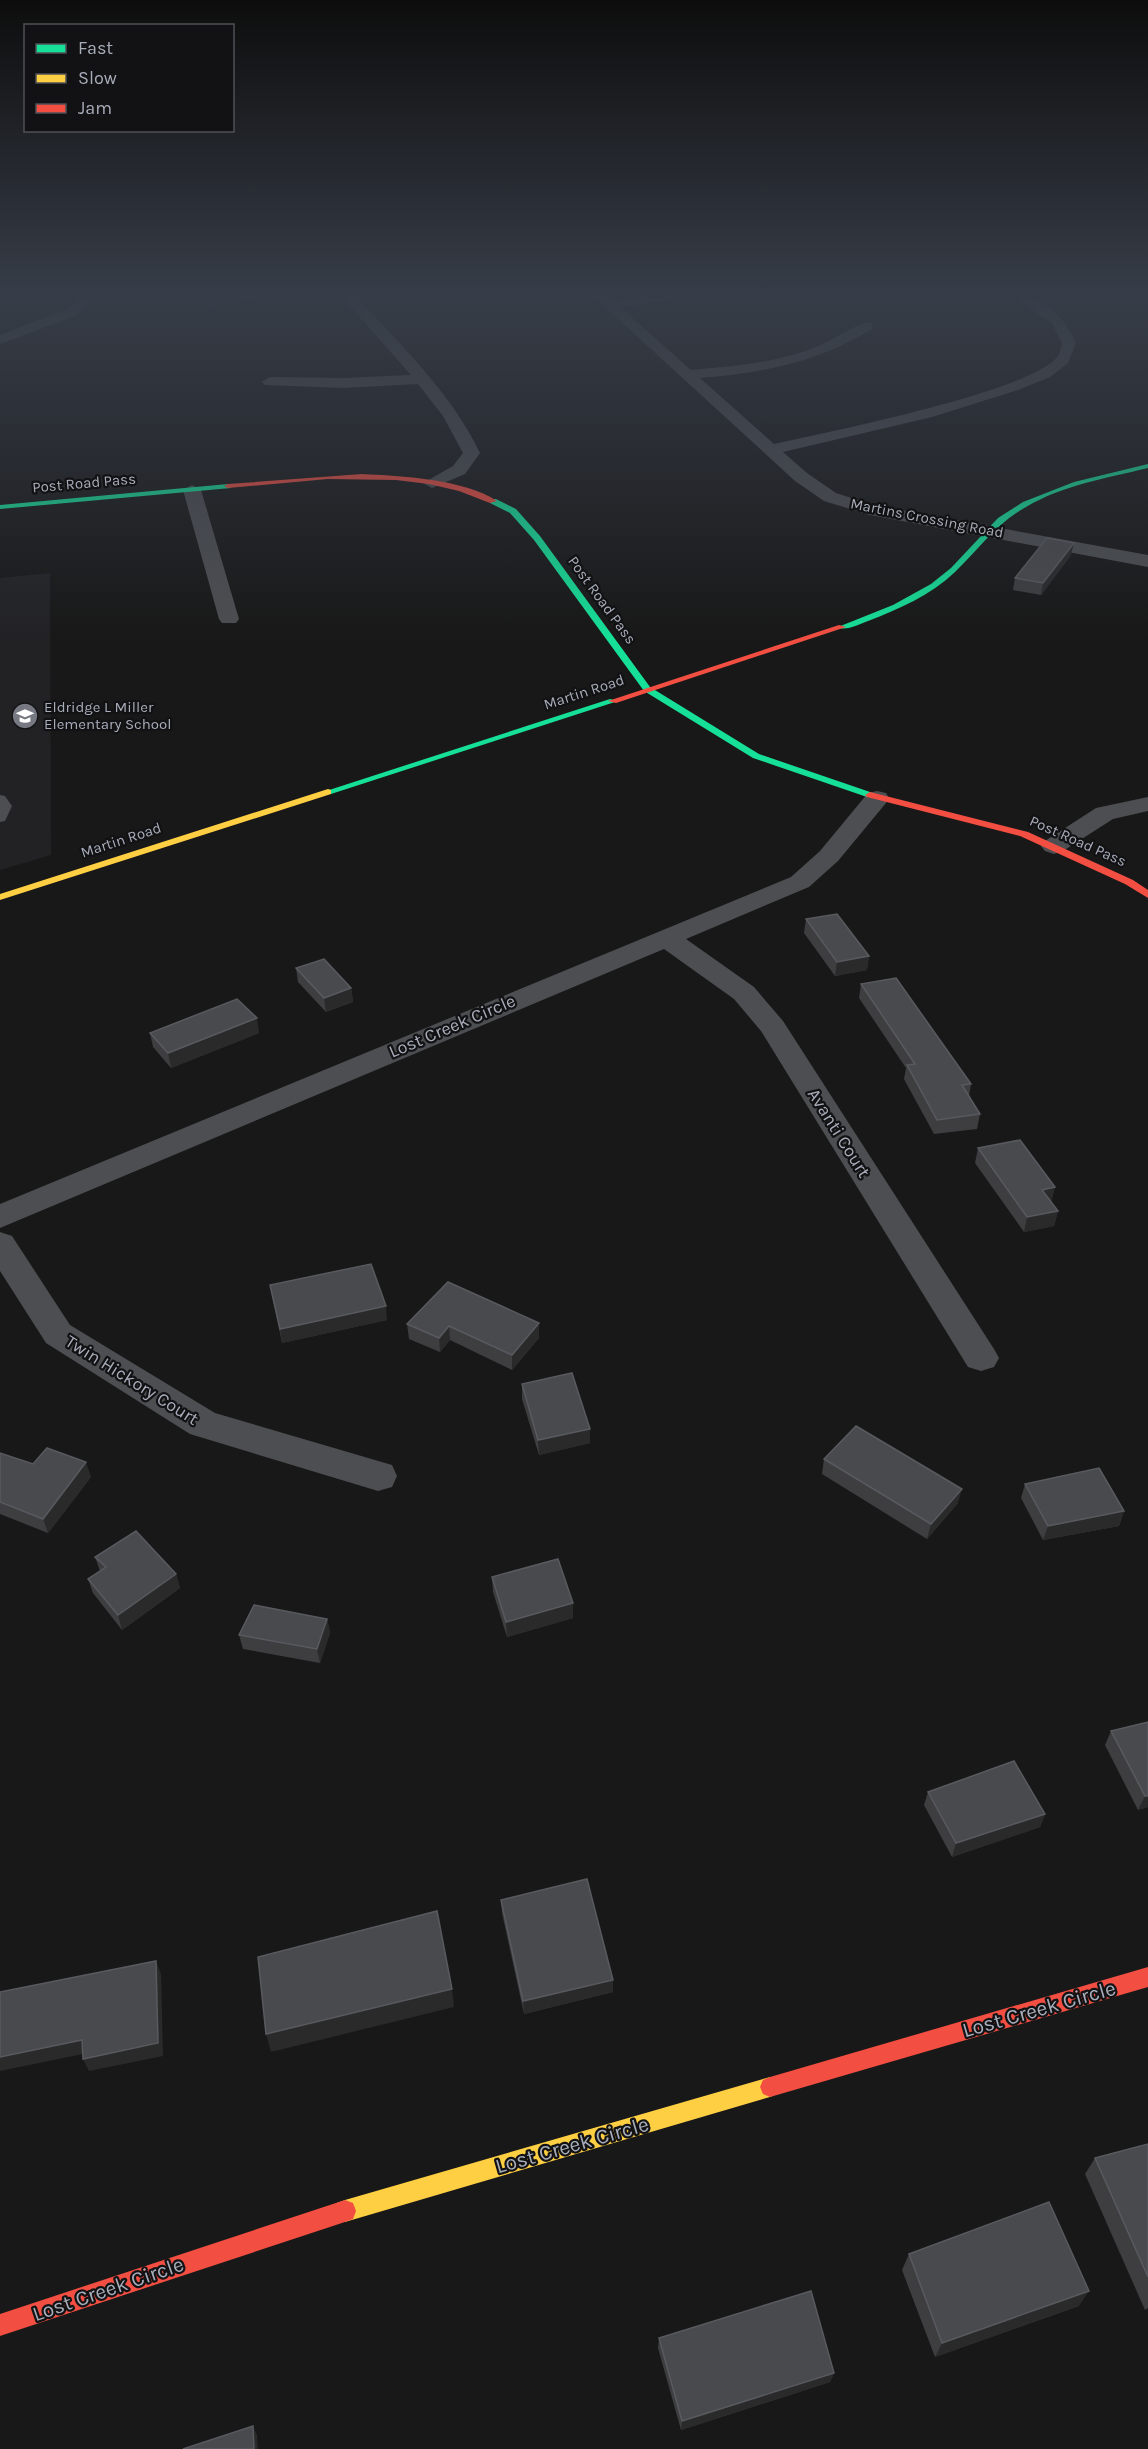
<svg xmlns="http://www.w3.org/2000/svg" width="1148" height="2449" font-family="Karla,sans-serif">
<rect width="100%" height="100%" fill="#181818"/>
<!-- built -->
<polygon fill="#222225" points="50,573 51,855 0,870 0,578"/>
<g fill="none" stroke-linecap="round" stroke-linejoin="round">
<!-- lane -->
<polygon fill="#4c4e51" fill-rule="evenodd" points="0,795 5,796 12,806 5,821 0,822"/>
<!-- street -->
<g fill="#4c4e51" fill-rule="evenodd">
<path d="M341 296H356C401 346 451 392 480 453L465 474 432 488 423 483 453 466 463 453 443 416 418 384 344 388 265 385 262 382 270 377 344 378 411 375Z"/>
<path d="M593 296H608L612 300 675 296 668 300 620 307 691 370C734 366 778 363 818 346 832 341 860 320 872 323V329C819 362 762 373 700 378L774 444C823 433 1034 391 1058 356 1060 353 1061 347 1062 343L1052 323 1012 296C1045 296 1063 316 1076 343L1068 363 1050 377 1018 390 932 417 783 452 807 473 836 493 873 505 1148 555V567L870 515 824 501 795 481Z"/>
<polygon points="83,298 90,302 75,316 0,344 0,335 65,310"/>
<polygon points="192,485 201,490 239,619 236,623 222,623 219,619 183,490"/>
<polygon points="877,791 886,793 889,798 886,803 838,861 809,887 686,939 754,987 783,1021 994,1349 999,1358 994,1367 981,1371 968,1367 761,1031 734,999 664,949 0,1228 0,1204 791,877 820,851 868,793"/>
<polygon points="1148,797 1148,811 1113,819 1063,851 1054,854 1045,851 1041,846 1045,841 1096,808"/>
<polygon points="0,1232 12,1236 70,1325 215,1413 392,1465 397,1476 392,1487 378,1491 190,1434 46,1343 0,1271"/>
</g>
<!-- fast -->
<g fill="#16e098" fill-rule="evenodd">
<path d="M1148 464V468C1107 478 1063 485 1026 507 997 523 979 549 955 572 931 595 899 609 868 621 859 624 845 632 838 627L893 605 931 584 951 568 998 518 1023 502 1074 482Z"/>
<polygon points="228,484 231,484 231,488 0,509 0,505"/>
<polygon points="490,499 496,499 516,509 540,536 650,687 759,754 873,793 873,797 867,797 753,758 644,691 534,540 510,513 490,503"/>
<polygon points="610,699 618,701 331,794 323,792"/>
</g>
<!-- slow -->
<g fill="#ffcf43" fill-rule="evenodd">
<polygon points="328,789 331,790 331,794 0,900 0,894"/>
<polygon points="770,2077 777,2080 780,2087 777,2094 770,2097 345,2222 337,2219 334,2211 337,2203 345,2200"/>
</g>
<!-- jam -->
<g fill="#f24e42" fill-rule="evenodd">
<path d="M362 474C401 476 464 479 497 501L490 503 459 491 429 484 396 480 328 479 228 488 224 486 228 484Z"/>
<polygon points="839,625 846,627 616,703 608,701"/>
<polygon points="870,792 1028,832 1133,880 1148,890 1148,898 1125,884 1020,836 867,797 865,795"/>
<polygon points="1148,1967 1148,1987 770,2097 763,2094 760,2087 763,2080 770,2077"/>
<polygon points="345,2200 353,2203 356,2211 353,2219 345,2222 0,2336 0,2314"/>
</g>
</g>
<!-- wall -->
<g fill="#3e3e41">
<polygon points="1071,555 1041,595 1013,590 1015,578"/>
<polygon points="806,919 869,956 867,970 835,976 804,933"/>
<polygon points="296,968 351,988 353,1002 326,1012 298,982"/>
<polygon points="861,984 971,1084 969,1096 980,1114 977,1129 934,1134 904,1079 906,1068 859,998"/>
<polygon points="150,1033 259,1033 171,1068 153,1047"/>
<polygon points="978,1148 1055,1187 1051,1201 1058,1211 1054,1226 1024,1232 975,1163"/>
<polygon points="270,1285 387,1320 282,1343"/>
<polygon points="539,1323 539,1338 512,1370 450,1340 440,1352 409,1339 407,1324"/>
<polygon points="522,1384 590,1429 590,1443 539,1455 522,1399"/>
<polygon points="0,1453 33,1464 91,1477 48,1533 0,1514"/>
<polygon points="824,1459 958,1503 927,1539 822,1474"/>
<polygon points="1025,1484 1124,1511 1119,1526 1043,1540 1021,1498"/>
<polygon points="95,1557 176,1574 180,1588 122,1630 93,1593 88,1579 100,1571"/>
<polygon points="492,1577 573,1618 507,1637 493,1592"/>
<polygon points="327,1619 330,1633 320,1663 243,1649 239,1635"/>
<polygon points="1148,1722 1148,1807 1138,1810 1105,1745 1111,1731"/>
<polygon points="928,1792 1045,1814 1040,1827 952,1857 924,1805"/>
<polygon points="501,1900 613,1980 613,1992 524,2014 502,1913"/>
<polygon points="1148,2144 1148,2308 1145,2310 1085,2174 1095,2158"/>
<polygon points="909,2254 1079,2306 935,2357 902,2270"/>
<polygon points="659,2338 834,2373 830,2382 681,2430 658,2348"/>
</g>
<!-- shaded-wall -->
<g fill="#2a2a2b">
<polygon points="213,296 270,296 210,306 209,297"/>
<polygon points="1074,543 1071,555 1041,595 1043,583"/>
<polygon points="869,956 867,970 835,976 837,962"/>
<polygon points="351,988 353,1002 326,1012 324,998"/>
<polygon points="257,1018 259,1033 171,1068 168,1053"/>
<polygon points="1055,1187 1051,1202 1042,1190"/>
<polygon points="1058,1211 1054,1226 1024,1232 1027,1217"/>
<polygon points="386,1306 387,1320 282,1343 280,1329"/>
<polygon points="539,1323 539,1338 512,1370 512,1355"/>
<polygon points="449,1326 450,1340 440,1352 439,1338"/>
<polygon points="590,1429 590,1443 539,1455 538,1440"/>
<polygon points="86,1462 91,1477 48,1533 43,1519"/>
<polygon points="962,1489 958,1503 927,1539 931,1524"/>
<polygon points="1124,1511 1119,1526 1043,1540 1048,1526"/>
<polygon points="176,1574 180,1588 122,1630 118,1615"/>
<polygon points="573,1603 573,1618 507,1637 506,1622"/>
<polygon points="327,1619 330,1633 320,1663 317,1649"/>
<polygon points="1145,1796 1148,1796 1148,1807 1138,1810"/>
<polygon points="1045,1814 1040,1827 952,1857 956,1843"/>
<polygon points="156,1961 161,1974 163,2056 89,2071 83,2059"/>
<polygon points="613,1980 613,1992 524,2014 523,2001"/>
<polygon points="452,1989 454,2007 271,2052 266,2034"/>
<polygon points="82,2040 88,2053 0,2071 0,2057"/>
<polygon points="1089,2291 1079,2306 935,2357 942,2343"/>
<polygon points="834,2373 830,2382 681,2430 682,2421"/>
<polygon points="253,2426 257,2435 258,2449 254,2449"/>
</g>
<!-- building -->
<g fill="#494a4e" stroke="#585a5f" stroke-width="1.5">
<polygon points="1047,538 1074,543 1043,583 1015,578"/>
<polygon points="837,914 869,956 837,962 806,919"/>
<polygon points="324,959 351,988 324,998 296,968"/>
<polygon points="896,978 971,1084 962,1085 980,1114 937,1120 907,1065 915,1064 861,984"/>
<polygon points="237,999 257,1018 168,1053 150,1033"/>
<polygon points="1020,1140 1055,1187 1042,1190 1058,1211 1027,1217 978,1148"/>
<polygon points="371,1264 386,1306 280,1329 270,1285"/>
<polygon points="448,1282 539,1323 512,1355 449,1326 439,1338 407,1324"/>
<polygon points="572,1373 590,1429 538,1440 522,1384"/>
<polygon points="856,1426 962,1489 931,1524 824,1459"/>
<polygon points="47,1448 86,1462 43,1519 0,1502 0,1453 33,1464"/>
<polygon points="1099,1468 1124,1511 1048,1526 1025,1484"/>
<polygon points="136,1531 176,1574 118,1615 88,1579 106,1567 95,1557"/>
<polygon points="558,1559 573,1603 506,1622 492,1577"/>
<polygon points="254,1605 327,1619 317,1649 239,1635"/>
<polygon points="1148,1722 1148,1796 1145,1796 1111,1731"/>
<polygon points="1014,1761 1045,1814 956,1843 928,1792"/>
<polygon points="587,1879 613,1980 523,2001 501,1900"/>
<polygon points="437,1911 452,1989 266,2034 258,1957"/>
<polygon points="156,1961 158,2043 83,2059 82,2040 0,2057 0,1992"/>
<polygon points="1148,2144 1148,2277 1095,2158"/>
<polygon points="1049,2202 1089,2291 942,2343 909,2254"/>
<polygon points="811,2291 834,2373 682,2421 659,2338"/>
<polygon points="253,2426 254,2449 183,2449"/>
</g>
<!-- sky -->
<linearGradient id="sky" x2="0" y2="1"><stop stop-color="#0d0d0d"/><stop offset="0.46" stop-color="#373d48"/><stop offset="1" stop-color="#373d48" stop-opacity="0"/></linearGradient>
<rect width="1148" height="639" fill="url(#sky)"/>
<!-- icons -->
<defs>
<g id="school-disc" transform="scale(1.35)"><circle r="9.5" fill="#767981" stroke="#121214"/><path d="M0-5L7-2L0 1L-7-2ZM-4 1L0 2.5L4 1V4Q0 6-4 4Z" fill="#fff"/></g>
</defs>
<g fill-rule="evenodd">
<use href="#school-disc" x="25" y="716"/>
</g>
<g text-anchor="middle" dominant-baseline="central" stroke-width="4.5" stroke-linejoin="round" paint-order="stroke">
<!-- far-street labels -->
<g font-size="15" fill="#a8adba" stroke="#121214">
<text transform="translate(84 483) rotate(-5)">Post Road Pass</text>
<text transform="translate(927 518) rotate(11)">Martins Crossing Road</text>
<text transform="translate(602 600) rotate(54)">Post Road Pass</text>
<text transform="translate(584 692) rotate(-18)">Martin Road</text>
<text transform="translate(121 840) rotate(-18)">Martin Road</text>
<text transform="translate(1078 841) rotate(24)">Post Road Pass</text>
</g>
<!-- far-poi labels -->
<g font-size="15" fill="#a8adba" stroke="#121214" text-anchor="start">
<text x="44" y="707">Eldridge L Miller<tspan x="44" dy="17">Elementary School</tspan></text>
</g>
<!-- street labels -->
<g font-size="18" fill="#a8adba" stroke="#121214">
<text transform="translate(452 1026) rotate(-23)">Lost Creek Circle</text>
<text transform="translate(839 1133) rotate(58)">Avanti Court</text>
<text transform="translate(132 1380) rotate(32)">Twin Hickory Court</text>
</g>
<!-- near-street labels -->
<g font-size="21" fill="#a8adba" stroke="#121214">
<text transform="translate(1039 2009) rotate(-16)">Lost Creek Circle</text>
<text transform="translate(572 2145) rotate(-16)">Lost Creek Circle</text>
<text transform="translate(108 2289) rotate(-19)">Lost Creek Circle</text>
</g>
</g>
<!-- legend -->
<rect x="24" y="24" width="210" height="108" fill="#121214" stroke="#4e5056" stroke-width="1.5"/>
<rect x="36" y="44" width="30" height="9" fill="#16e098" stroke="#4e5056" stroke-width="1.5"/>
<text x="78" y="54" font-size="18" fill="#a8adba">Fast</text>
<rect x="36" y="74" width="30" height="9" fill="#ffcf43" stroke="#4e5056" stroke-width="1.5"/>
<text x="78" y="84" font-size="18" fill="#a8adba">Slow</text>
<rect x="36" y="104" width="30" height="9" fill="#f24e42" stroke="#4e5056" stroke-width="1.5"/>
<text x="78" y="114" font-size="18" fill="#a8adba">Jam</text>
</svg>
